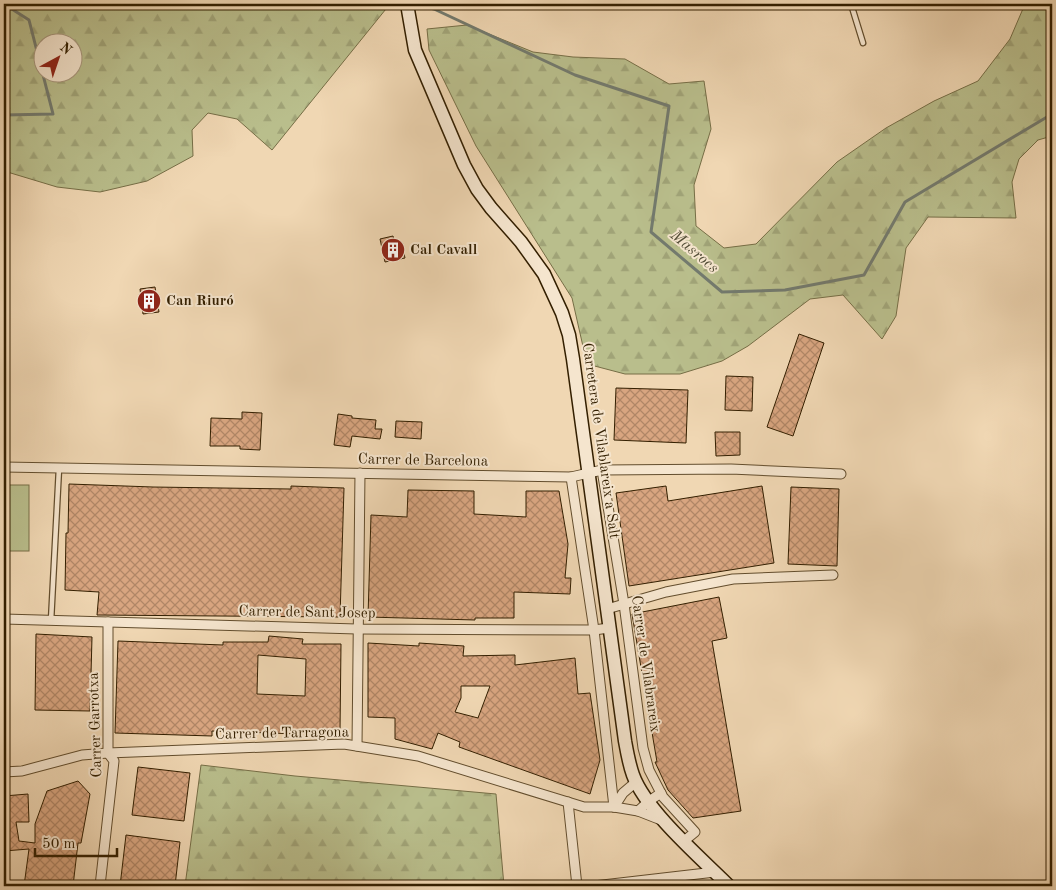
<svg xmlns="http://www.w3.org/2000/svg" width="1056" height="890" font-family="'Old Standard TT',serif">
<defs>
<pattern id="forest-firs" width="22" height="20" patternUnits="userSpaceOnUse" patternTransform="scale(1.25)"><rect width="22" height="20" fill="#b9be8c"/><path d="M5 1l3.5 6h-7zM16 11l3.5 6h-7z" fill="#a0a377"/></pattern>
<pattern id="building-cross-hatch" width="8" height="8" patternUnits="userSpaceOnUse" patternTransform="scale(1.25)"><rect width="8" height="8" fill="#d8a580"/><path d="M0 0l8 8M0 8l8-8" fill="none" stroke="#b08666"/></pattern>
</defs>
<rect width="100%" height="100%" fill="#f0d7b3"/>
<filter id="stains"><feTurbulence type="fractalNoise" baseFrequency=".004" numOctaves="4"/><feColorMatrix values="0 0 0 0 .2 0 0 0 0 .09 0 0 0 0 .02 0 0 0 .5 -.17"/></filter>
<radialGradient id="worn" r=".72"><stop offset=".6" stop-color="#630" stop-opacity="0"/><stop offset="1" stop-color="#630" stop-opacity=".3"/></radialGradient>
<!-- forest -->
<g fill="url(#forest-firs)" stroke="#766e46" fill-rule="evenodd">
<path d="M4 4H390L272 150 237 119 208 113 192 130 193 156 147 181 100 192 57 187 4 171ZM42 42H72V72H42Z"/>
<polygon points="1025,4 1052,4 1052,136 1038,140 1019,159 1012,182 1016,218 928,217 906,248 896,316 882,339 843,295 810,299 748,346 722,361 680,374 625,374 587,364 572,298 476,146 429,50 427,29 467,25 533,52 573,57 625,59 669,84 704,81 711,129 694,185 696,226 724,248 756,244 837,162 886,128 934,101 978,81 1010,39"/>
<polygon points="201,765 295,776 496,794 504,886 185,886"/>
</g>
<!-- garden -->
<rect fill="#b9be8c" stroke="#766e46" x="4" y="485" width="25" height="66"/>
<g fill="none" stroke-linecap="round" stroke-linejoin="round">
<!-- stream -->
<g stroke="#737a6e" stroke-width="3">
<polyline points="4,4 29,20 53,114 4,115"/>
<polyline points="416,4 434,9 575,75 669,106 651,232 722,292 785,290 864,275 905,202 1052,114"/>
</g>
</g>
<!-- building -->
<g fill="url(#building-cross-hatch)" stroke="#331f00" fill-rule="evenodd">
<polygon points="393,236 395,243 401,241 405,258 385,262 380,239"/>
<polygon points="155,287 159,312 143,314 140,289"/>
<polygon points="799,334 824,343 793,436 767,427"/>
<polygon points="726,376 753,377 752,411 725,410"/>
<polygon points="616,388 688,390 686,443 614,440"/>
<polygon points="242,412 262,413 260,450 240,449 240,446 210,446 211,418 242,419"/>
<polygon points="338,414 352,416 352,418 376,420 375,429 382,429 380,439 352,436 350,447 334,445"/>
<polygon points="396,421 422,422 421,439 395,437"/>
<polygon points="715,432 740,432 740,455 716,456"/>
<polygon points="69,484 153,487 291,489 291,486 344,488 340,617 97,615 99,592 65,590 66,533 68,533"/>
<polygon points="666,486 668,501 762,486 774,563 629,586 616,493"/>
<polygon points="791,487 839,489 837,566 788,564"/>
<polygon points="408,490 474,491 474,514 526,517 526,491 559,491 568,544 565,578 571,578 570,594 514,592 514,618 475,618 475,620 368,617 371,515 407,517"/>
<polygon points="719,597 727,638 712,641 741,811 693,818 668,790 655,762 657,762 632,614"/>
<polygon points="36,634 92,637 90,711 35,710"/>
<path d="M269 636 303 639 302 644H341L340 731 299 730V734L212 731V736L115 733 118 641 223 645V642H268ZM258 655 306 659 305 696 257 694Z"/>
<path d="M368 643 419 646V643L464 646 463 656 515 655V665L575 658 578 694 590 693 600 760 590 794 459 747 460 742 438 733 432 749 395 739V718L368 717ZM461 686H490L478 718 455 712 461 698Z"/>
<polygon points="138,767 190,773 184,821 132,815"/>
<polygon points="78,781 90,794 81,843 78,843 73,886 24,886 29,849 4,851 4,796 28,794 29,822 16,822 19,841 35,843 35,824 47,791"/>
<polygon points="126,835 180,842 175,886 120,886"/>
</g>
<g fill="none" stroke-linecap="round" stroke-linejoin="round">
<!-- lane casing -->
<g stroke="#624d2d" stroke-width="7">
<g id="lane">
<polyline points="851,4 863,43"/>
<polyline points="51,621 59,468"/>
</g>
</g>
<!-- street casing -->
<g stroke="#624d2d" stroke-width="11">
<g id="street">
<polyline points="4,467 571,477 602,470 731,469 841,474"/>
<polyline points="602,470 624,604 643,748 649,770 663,797 695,832 684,841"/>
<polyline points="571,477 594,630 614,807"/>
<polyline points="607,609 666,592 733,579 833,575"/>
<polyline points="4,619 357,629 594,630 609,628"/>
<polyline points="357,746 360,473"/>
<polyline points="4,772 22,771 82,755 108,753 344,744 418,756 584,807 614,807 638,811 649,801 661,793"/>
<polyline points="568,802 577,886"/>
<polyline points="614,807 623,793 636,782"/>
<polyline points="638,811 661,820"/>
<polyline points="100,886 114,761 108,753 108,622"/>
<polyline points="594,886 715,872"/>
</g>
</g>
<!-- secondary casing -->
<g stroke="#331f00" stroke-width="15">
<path id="secondary" d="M407 4 415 50 464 165 477 189 491 208 521 242 544 274 562 313 569 335 573 359 625 741C627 752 629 764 633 775 646 811 701 858 729 886"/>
</g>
<!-- lane -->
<use href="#lane" stroke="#f5e5ce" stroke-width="4.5"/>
<!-- street -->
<use href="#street" stroke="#f5e5ce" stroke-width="9"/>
<!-- secondary -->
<use href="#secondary" stroke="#f5e5ce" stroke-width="12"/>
</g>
<!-- icons -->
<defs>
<g id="building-disc" transform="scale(1.25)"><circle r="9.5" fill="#8f2418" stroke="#f5e5ce"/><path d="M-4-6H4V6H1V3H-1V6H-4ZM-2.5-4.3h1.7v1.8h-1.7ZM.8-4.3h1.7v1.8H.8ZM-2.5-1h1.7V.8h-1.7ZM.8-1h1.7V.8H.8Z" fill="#fff"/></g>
</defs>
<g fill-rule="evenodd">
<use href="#building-disc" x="393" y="250"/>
<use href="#building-disc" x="149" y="301"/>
</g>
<g text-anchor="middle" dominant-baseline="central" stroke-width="4" stroke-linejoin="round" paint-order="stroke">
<!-- poi labels -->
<g font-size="15" font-weight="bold" fill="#331f00" stroke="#f5e5ce" text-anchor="start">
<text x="410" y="250">Cal Cavall</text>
<text x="166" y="301">Can Riuró</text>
</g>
<!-- street labels -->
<g font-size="15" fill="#331f00" stroke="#f5e5ce">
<text transform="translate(600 441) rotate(82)">Carretera de Vilablareix a Salt</text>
<text transform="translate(423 461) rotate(1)">Carrer de Barcelona</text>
<text transform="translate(307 613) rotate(1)">Carrer de Sant Josep</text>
<text transform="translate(645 664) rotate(82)">Carrer de Vilabrareix</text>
<text transform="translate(96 725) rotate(-92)">Carrer Garrotxa</text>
<text transform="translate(282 734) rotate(-1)">Carrer de Tarragona</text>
</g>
<!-- water labels -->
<g font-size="16" font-style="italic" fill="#534d37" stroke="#f5e5ce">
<text transform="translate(694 252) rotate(40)">Masrocs</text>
</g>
</g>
<!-- margin -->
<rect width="1056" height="890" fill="none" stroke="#f0d7b3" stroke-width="20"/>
<rect x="5" y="5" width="1046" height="880" fill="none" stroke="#331f00" stroke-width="2.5"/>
<rect x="10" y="10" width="1036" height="870" fill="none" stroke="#331f00"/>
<!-- north arrow -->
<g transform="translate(58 58) rotate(40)"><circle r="24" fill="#f5e5ce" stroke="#a7967c"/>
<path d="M0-4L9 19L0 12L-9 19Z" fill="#8f2418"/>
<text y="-8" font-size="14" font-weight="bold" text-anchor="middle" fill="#331f00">N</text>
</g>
<!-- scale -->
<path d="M35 848v8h82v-8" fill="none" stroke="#331f00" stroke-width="2.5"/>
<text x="42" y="848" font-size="15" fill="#331f00" stroke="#f5e5ce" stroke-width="4" paint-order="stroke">50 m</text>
<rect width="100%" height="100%" filter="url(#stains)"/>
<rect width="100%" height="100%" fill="url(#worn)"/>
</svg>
